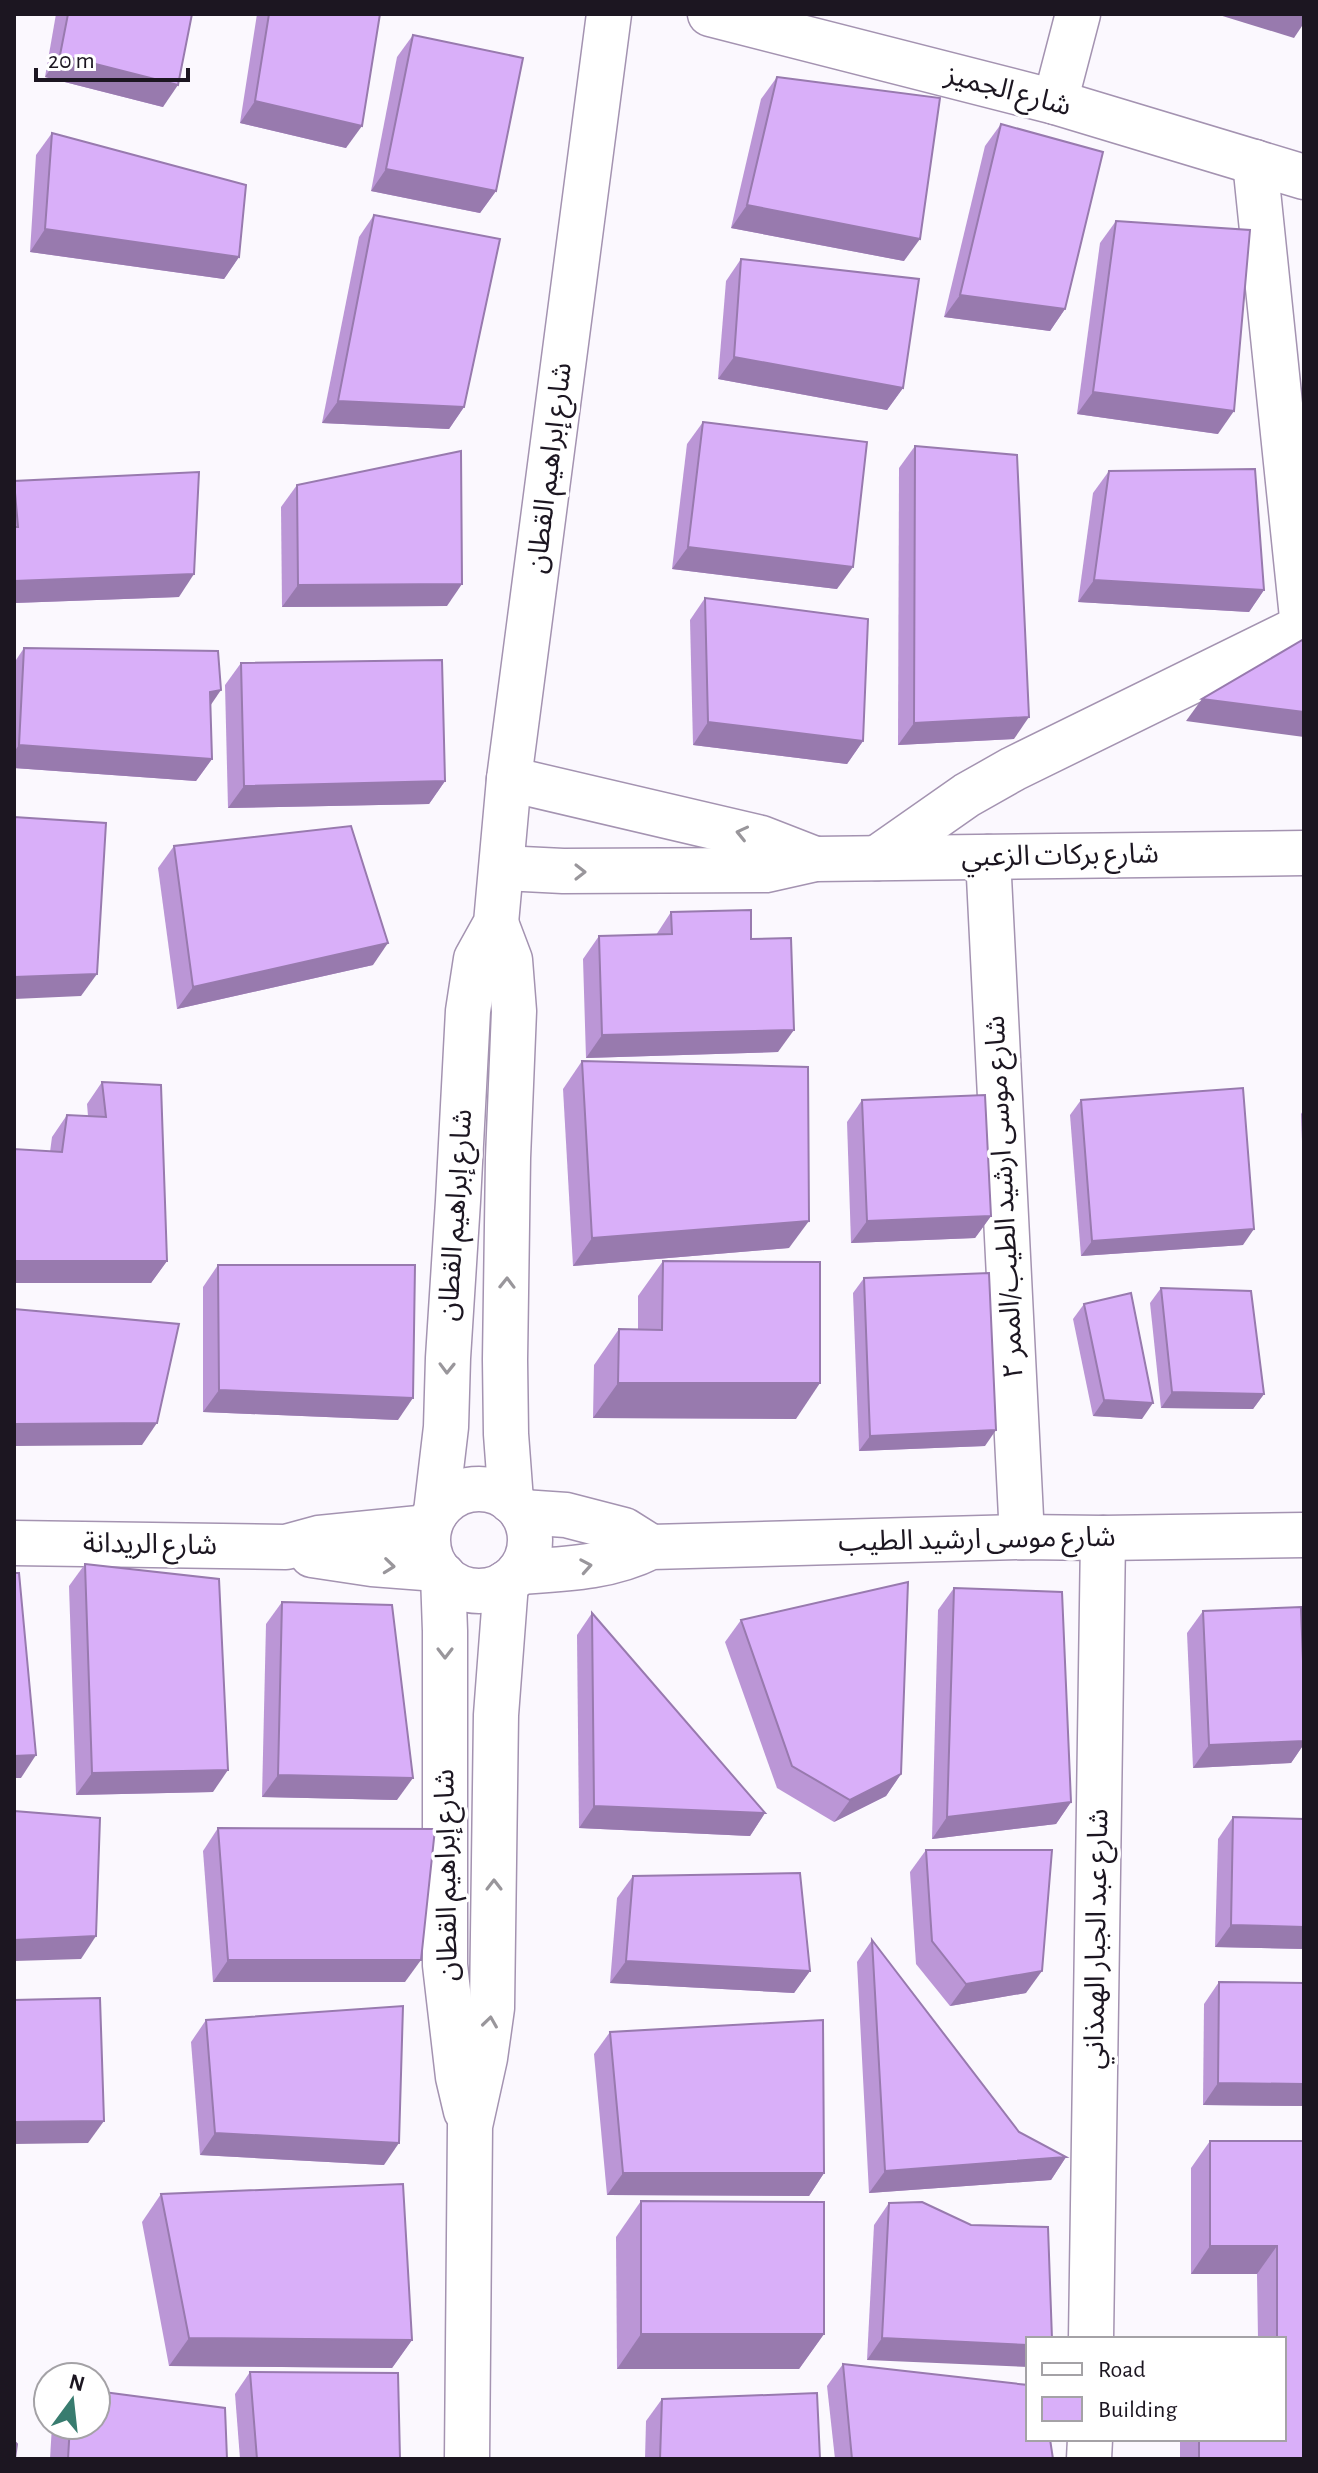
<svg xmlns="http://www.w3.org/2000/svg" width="1318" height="2473" font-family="'Alegreya Sans','Noto Sans Arabic',sans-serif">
<rect width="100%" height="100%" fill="#fbf8fe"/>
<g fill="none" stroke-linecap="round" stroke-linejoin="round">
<!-- street casing -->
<g stroke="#a493b1" stroke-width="47">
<g id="street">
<polyline points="710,14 1055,102 1304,177"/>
<polyline points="1055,102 1078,14"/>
<polyline points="1255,162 1303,627"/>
<polyline points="988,857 1022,1537"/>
<polyline points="877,858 967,795 1013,769 1304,626"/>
<polyline points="522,1512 566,1515 624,1530 651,1547"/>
<polyline points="14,1543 286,1547 319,1538 429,1527"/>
<polyline points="312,1555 372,1564 437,1569"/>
<path d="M519 1572C565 1569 609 1568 651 1547L1022 1537 1103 1538 1304 1535"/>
<polyline points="1091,2339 1103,1538"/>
<polyline points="1089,2459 1090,2439"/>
</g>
</g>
<!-- secondary casing -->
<g stroke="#a493b1" stroke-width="47">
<g id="secondary">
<polyline points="509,779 761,838 815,859"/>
<polyline points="502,868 563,871 766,870 815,859 1304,853"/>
<polyline points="496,923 510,960 514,1011 508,1158 505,1360 506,1434 511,1501"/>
<circle cx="479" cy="1540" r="51"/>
<polyline points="436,1512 446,1427 448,1358 458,1201 468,1011 476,959 496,923 509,779 609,14"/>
<polyline points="443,1575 445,1631 445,1965 458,2077 466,2111"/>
<polyline points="467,2459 470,2126 485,2058 492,2008 496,1715 506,1583"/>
</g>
</g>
<!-- street -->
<use href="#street" stroke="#fff" stroke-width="44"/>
<!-- secondary -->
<use href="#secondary" stroke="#fff" stroke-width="44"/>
</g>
<!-- wall -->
<g fill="#bb96d6">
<polygon points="56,14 192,14 163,107 45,77"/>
<polygon points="257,14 380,14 346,148 240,123"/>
<polygon points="413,35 496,191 480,213 371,191 397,57"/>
<polygon points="777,77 904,261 731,228 761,99"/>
<polygon points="1001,124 1065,309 1050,331 944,317 985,146"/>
<polygon points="52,133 239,257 224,279 30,252 36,155"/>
<polygon points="374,215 464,407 449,429 322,423 359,237"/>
<polygon points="1116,221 1218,434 1077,414 1100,243"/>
<polygon points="741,259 903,388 887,410 718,379 726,281"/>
<polygon points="703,422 837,589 672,569 687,444"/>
<polygon points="915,446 1014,739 898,745 899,468"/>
<polygon points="1109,471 1264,590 1249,612 1078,602 1093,493"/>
<polygon points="14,481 179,597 14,603"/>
<polygon points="297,485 447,606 282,607 281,507"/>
<polygon points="705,598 863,741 847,764 693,745 690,620"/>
<polygon points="24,648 212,759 196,781 14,768 14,663"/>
<polygon points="241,663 445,781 429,804 228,808 225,685"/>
<polygon points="174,846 373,965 177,1009 158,868"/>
<polygon points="671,912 751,939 778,1052 586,1058 583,959 599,936 656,935"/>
<polygon points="582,1061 789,1248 573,1266 563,1089"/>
<polygon points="102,1082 167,1261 151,1283 14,1283 14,1149 50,1152 52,1137 67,1115 88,1116 87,1104"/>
<polygon points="862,1100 991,1216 975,1238 851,1243 847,1122"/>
<polygon points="1081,1100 1243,1245 1081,1256 1070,1115"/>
<polygon points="1304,1109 1304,1196 1301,1114"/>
<polygon points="663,1261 796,1419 593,1418 594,1365 619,1329 638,1329 638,1296"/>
<polygon points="218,1265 398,1420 203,1412 203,1287"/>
<polygon points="864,1278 985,1446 859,1451 853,1293"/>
<polygon points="1161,1288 1264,1394 1253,1409 1161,1408 1150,1303"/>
<polygon points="1084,1304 1142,1419 1093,1416 1073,1319"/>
<polygon points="85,1564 213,1792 76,1795 69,1586"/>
<polygon points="954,1588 1071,1802 1056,1824 932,1839 938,1610"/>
<polygon points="282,1602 397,1800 262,1797 266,1624"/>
<polygon points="1203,1611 1304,1688 1304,1744 1291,1763 1193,1768 1187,1633"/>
<polygon points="592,1613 765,1813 750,1836 579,1828 577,1635"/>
<polygon points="741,1620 901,1774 886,1796 834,1822 777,1788 725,1642"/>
<polygon points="1233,1817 1304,1819 1304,1949 1215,1947 1218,1839"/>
<polygon points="218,1828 405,1982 213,1982 203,1851"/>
<polygon points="926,1850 1026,1993 950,2006 916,1964 910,1872"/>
<polygon points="633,1876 810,1971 794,1993 610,1983 617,1898"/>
<polygon points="872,1940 1019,2132 1066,2157 1051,2180 869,2193 857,1962"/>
<polygon points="1219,1982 1304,1983 1304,2106 1203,2105 1204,2004"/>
<polygon points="206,2020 384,2165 200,2155 191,2042"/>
<polygon points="610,2032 824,2173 809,2196 607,2195 594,2054"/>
<polygon points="1210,2141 1304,2141 1304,2459 1180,2459 1180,2439 1284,2439 1284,2339 1258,2339 1257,2274 1191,2274 1191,2168"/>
<polygon points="161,2194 412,2340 392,2368 169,2366 142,2222"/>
<polygon points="641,2201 824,2334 799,2369 617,2369 616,2237"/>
<polygon points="889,2203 1052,2339 867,2360 874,2225"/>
<polygon points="843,2364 1053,2459 835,2459 827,2386"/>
<polygon points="250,2372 400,2459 240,2459 235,2394"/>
<polygon points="662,2399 820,2459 645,2459 646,2421"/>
<polygon points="52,2425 96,2425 227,2459 50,2459"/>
</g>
<!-- shaded-wall -->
<g fill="#987aae">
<polygon points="1216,14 1304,14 1304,23 1294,38"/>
<polygon points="60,55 178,85 163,107 45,77"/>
<polygon points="255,101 362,126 346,148 240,123"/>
<polygon points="386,169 496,191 480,213 371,191"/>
<polygon points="747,205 920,239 904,261 731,228"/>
<polygon points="45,229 239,257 224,279 30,252"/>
<polygon points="960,295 1065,309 1050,331 944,317"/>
<polygon points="734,357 903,388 887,410 718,379"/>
<polygon points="1093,392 1234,411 1218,434 1077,414"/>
<polygon points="338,401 464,407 449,429 322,423"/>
<polygon points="688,547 853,567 837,589 672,569"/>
<polygon points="194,574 179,597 14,603 14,581"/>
<polygon points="1094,580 1264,590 1249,612 1078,602"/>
<polygon points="462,584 447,606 282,607 298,585"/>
<polygon points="221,690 206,712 210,692"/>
<polygon points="1202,699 1304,712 1304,737 1186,721"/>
<polygon points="1029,717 1014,739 898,745 914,723"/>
<polygon points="708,722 863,741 847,764 693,745"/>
<polygon points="19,745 212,759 196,781 14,768 14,752"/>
<polygon points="445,781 429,804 228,808 244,786"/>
<polygon points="388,943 373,965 177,1009 193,987"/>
<polygon points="97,974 81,996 14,999 14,977"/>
<polygon points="794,1030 778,1052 586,1058 602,1035"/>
<polygon points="991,1216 975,1238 851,1243 867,1221"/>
<polygon points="809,1221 789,1248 573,1266 592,1238"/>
<polygon points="1254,1229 1243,1245 1081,1256 1092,1241"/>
<polygon points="14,1261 167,1261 151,1283 14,1283"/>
<polygon points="618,1383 820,1383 796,1419 593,1418"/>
<polygon points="219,1390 413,1398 398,1420 203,1412"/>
<polygon points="1172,1392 1264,1394 1253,1409 1161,1408"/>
<polygon points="1104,1400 1153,1403 1142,1419 1093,1416"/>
<polygon points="157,1423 142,1445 14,1446 14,1424"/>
<polygon points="996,1430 985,1446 859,1451 870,1436"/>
<polygon points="1304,1741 1304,1744 1291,1763 1193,1768 1209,1745"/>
<polygon points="36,1755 21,1778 14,1778 14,1756"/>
<polygon points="228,1770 213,1792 76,1795 92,1773"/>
<polygon points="901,1774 886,1796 834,1822 850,1800"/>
<polygon points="278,1775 413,1778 397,1800 262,1797"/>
<polygon points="1071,1802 1056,1824 932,1839 947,1817"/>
<polygon points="594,1806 765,1813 750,1836 579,1828"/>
<polygon points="1231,1925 1304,1927 1304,1949 1215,1947"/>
<polygon points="96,1936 81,1959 14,1961 14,1940"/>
<polygon points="228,1960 421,1960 405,1982 213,1982"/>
<polygon points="626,1961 810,1971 794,1993 610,1983"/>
<polygon points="1042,1971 1026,1993 950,2006 966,1984"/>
<polygon points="1218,2083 1304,2084 1304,2106 1203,2105"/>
<polygon points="104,2121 88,2143 14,2144 14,2122"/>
<polygon points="215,2133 399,2143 384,2165 200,2155"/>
<polygon points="1066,2157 1051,2180 869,2193 885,2171"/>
<polygon points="623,2173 824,2173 809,2196 607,2195"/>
<polygon points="1210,2246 1277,2246 1257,2274 1191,2274"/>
<polygon points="641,2334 824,2334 799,2369 617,2369"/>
<polygon points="189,2338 412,2340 392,2368 169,2366"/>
<polygon points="882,2338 1028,2345 1028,2367 867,2360"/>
</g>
<!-- building -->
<g fill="#d9aff9" stroke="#987aae" stroke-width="2">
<polygon points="68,14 192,14 178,85 60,55"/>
<polygon points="269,14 380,14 362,126 255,101"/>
<polygon points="413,35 523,58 496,191 386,169"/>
<polygon points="777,77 940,98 920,239 747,205"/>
<polygon points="1001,124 1103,152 1065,309 960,295"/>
<polygon points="52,133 246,185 239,257 45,229"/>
<polygon points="374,215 500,239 464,407 338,401"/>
<polygon points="1116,221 1250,230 1234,411 1093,392"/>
<polygon points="741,259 919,279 903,388 734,357"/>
<polygon points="703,422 867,442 853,567 688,547"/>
<polygon points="915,446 1017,455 1029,717 914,723"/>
<polygon points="461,451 462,584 298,585 297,485"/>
<polygon points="1255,469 1264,590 1094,580 1109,471"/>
<polygon points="199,472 194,574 14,581 14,527 18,527 14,481"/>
<polygon points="705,598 868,619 863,741 708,722"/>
<polygon points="1304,639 1304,712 1202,699"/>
<polygon points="24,648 218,651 221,690 210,692 212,759 19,745"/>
<polygon points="442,660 445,781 244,786 241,663"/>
<polygon points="14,817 106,823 97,974 14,977"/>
<polygon points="351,826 388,943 193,987 174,846"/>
<polygon points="751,910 751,939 791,938 794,1030 602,1035 599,936 672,934 671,912"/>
<polygon points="582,1061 808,1067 809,1221 592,1238"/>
<polygon points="102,1082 161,1085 167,1261 14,1261 14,1149 62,1152 67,1115 106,1117"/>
<polygon points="1243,1088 1254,1229 1092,1241 1081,1100"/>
<polygon points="985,1095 991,1216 867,1221 862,1100"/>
<polygon points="663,1261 820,1262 820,1383 618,1383 619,1329 662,1330"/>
<polygon points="218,1265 415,1265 413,1398 219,1390"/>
<polygon points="989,1273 996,1430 870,1436 864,1278"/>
<polygon points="1161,1288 1251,1291 1264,1394 1172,1392"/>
<polygon points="1131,1293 1153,1403 1104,1400 1084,1304"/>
<polygon points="14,1309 179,1324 157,1423 14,1424"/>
<polygon points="85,1564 219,1579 228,1770 92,1773"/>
<polygon points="14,1573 19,1573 36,1755 14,1756"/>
<polygon points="908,1582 901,1774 850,1800 792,1766 741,1620"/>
<polygon points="954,1588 1062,1592 1071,1802 947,1817"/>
<polygon points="282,1602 392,1605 413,1778 278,1775"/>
<polygon points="1301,1607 1304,1688 1304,1741 1209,1745 1203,1611"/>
<polygon points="592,1613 765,1813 594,1806"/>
<polygon points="14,1811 100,1818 96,1936 14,1940"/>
<polygon points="1233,1817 1304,1819 1304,1927 1231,1925"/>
<polygon points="218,1828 435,1829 421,1960 228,1960"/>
<polygon points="926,1850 1052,1850 1042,1971 966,1984 932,1941"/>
<polygon points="800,1873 810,1971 626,1961 633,1876"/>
<polygon points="872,1940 1019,2132 1066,2157 885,2171"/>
<polygon points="1219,1982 1304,1983 1304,2084 1218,2083"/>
<polygon points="100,1998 104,2121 14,2122 14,2000"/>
<polygon points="403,2006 399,2143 215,2133 206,2020"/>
<polygon points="823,2020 824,2173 623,2173 610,2032"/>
<polygon points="1210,2141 1304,2141 1304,2459 1199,2459 1199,2439 1284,2439 1284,2339 1277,2339 1277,2246 1210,2246"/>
<polygon points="403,2184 412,2340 189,2338 161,2194"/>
<polygon points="641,2201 824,2202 824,2334 641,2334"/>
<polygon points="922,2202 971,2225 1048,2227 1052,2339 1028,2339 1028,2345 882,2338 889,2203"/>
<polygon points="843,2364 1028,2385 1028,2439 1050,2439 1053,2459 852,2459"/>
<polygon points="250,2372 398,2373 400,2459 257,2459"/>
<polygon points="96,2391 225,2408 227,2459 68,2459 70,2425 96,2425"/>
<polygon points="817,2393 820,2459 660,2459 662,2399"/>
<polygon points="14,2441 17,2444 15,2459 14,2459"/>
</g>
<!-- one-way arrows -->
<defs><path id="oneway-chevron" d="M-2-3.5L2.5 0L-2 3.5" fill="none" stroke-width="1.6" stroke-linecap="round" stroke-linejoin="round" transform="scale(2)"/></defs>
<g stroke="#99969b">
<use href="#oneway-chevron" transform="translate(742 833) rotate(-167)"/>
<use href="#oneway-chevron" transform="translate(580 872)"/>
<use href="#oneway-chevron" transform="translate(507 1283) rotate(-89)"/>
<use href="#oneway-chevron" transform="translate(447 1368) rotate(91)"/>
<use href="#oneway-chevron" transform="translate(389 1566) rotate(6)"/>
<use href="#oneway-chevron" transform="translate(586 1566) rotate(-10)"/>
<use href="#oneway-chevron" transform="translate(445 1653) rotate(90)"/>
<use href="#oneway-chevron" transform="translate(494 1885) rotate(-90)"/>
<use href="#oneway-chevron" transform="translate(490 2022) rotate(-82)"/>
</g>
<g text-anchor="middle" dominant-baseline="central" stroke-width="7" stroke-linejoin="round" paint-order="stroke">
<!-- street labels -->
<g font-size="28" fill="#1c1621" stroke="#fff">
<text transform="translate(1008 91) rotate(15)">شارع الجميز</text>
<text transform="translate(550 468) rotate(-83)">شارع إبراهيم القطان</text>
<text transform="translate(1060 856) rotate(-1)">شارع بركات الزعبي</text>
<text transform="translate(1005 1197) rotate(-93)">شارع موسى ارشيد الطيب/الممر ٢</text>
<text transform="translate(456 1215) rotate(-86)">شارع إبراهيم القطان</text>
<text transform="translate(977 1540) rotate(-1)">شارع موسى ارشيد الطيب</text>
<text transform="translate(150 1545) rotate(1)">شارع الريدانة</text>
<text transform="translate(447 1875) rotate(-91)">شارع إبراهيم القطان</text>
<text transform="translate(1097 1939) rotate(-89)">شارع عبد الجبار الهمذاني</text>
</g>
</g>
<!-- border -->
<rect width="1318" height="2473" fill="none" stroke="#1c1621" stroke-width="32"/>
<!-- legend -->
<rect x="1026" y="2337" width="260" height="104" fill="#ffffff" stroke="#a4a2a6" stroke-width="2"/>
<rect x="1042" y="2363" width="40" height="12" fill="#ffffff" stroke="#a4a2a6" stroke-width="2"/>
<text x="1098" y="2377" font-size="24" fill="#1c1621">Road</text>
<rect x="1042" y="2397" width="40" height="24" fill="#d9aff9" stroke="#a4a2a6" stroke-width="2"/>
<text x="1098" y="2417" font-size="24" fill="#1c1621">Building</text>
<!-- north arrow -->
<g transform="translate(72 2401) rotate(15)"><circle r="38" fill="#ffffff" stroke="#a4a2a6" stroke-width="2"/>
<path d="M0-6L14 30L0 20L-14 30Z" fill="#387c6f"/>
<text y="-12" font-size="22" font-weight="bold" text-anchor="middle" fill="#1c1621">N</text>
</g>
<!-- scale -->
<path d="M36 68v12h152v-12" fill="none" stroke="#1c1621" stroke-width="4"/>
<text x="48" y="68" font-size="24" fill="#1c1621" stroke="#ffffff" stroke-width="6" paint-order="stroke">20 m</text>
</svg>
